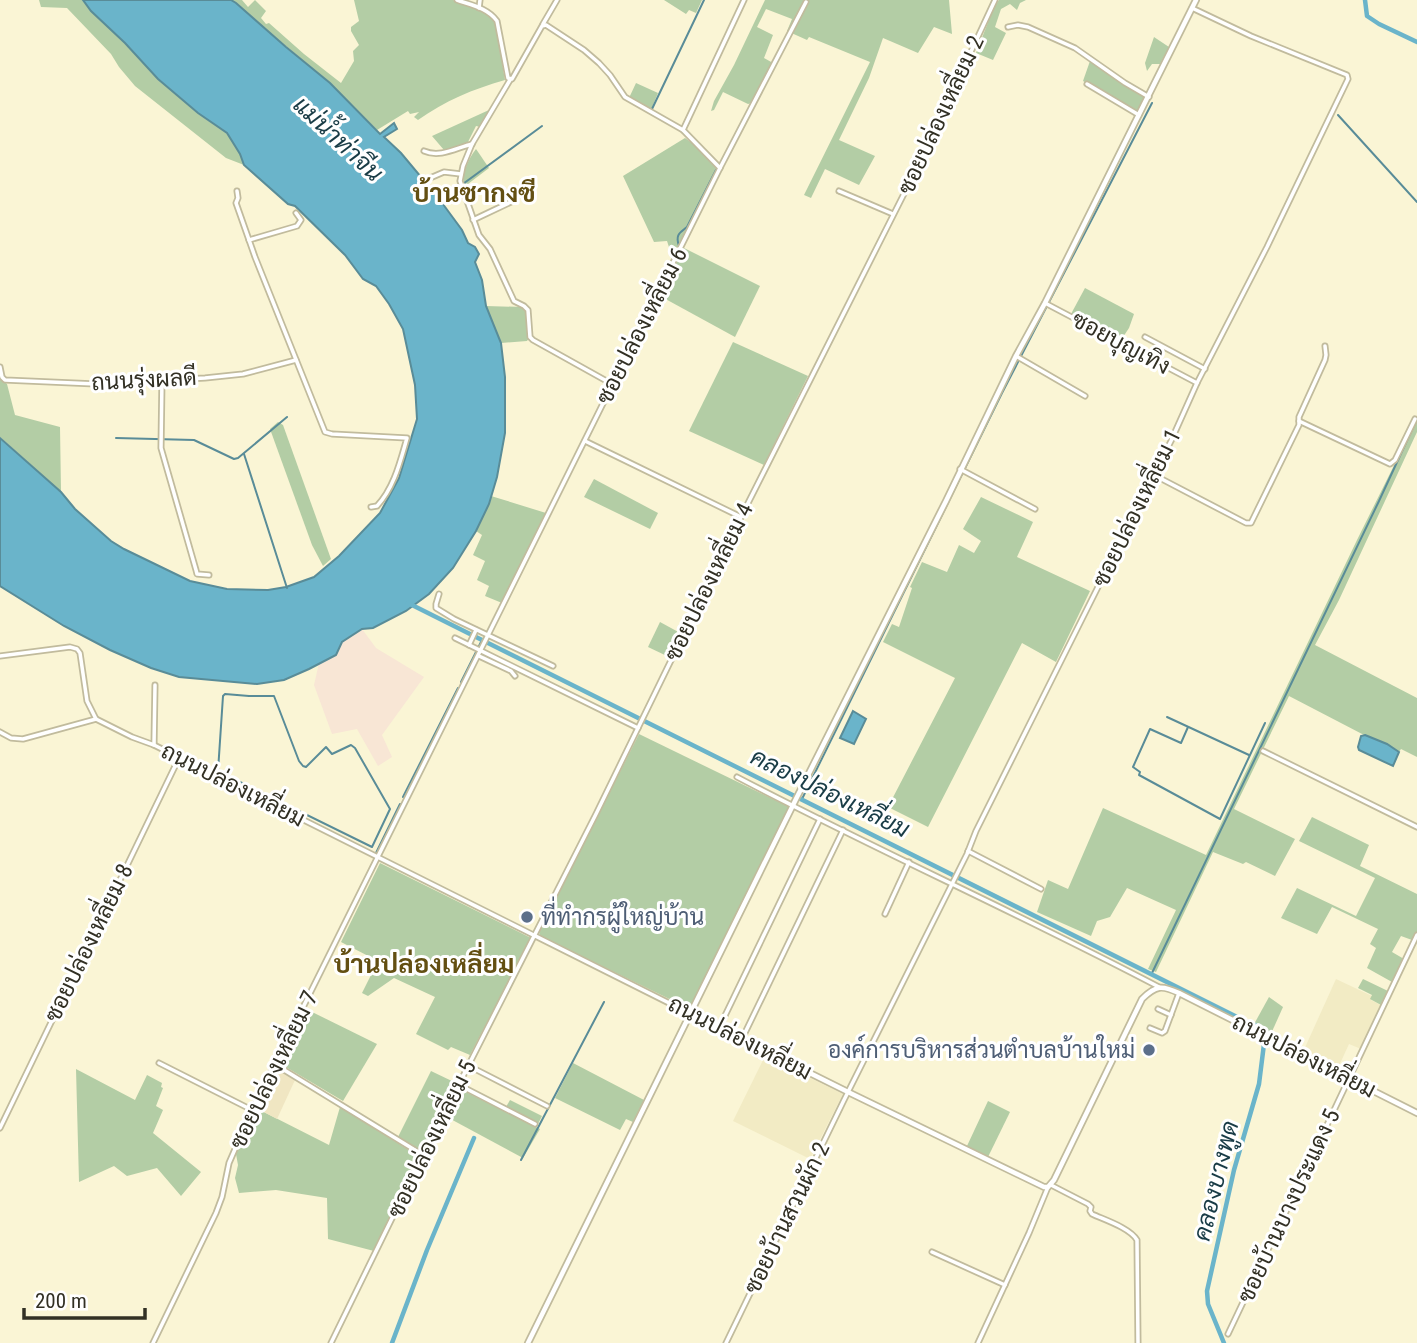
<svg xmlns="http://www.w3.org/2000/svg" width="1417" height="1343" font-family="'Roboto Condensed',Sarabun,sans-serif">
<rect width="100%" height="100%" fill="#faf5d5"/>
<!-- built -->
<g fill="#f2ebc4">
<polygon points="1336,979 1372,996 1371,1000 1381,1005 1361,1049 1349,1044 1338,1068 1303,1052"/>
<polygon points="765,1056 843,1094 810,1159 733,1121"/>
</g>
<!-- education -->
<polygon fill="#f8e6d5" points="362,629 376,648 424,677 382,735 392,757 378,766 357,729 332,734 314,685 319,663 335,655 342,642"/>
<!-- green -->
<g fill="#b3cda5">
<polygon points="39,0 83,0 91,11 125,43 158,79 198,113 227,133 240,154 244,165 226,158 135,86 119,67 111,54 67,8 41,7"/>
<path d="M231 0H242L248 7 255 0 266 11 261 18 266 24 269 23 304 54 341 83 354 61 353 51 359 45 351 31V27L359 21 354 0H453L491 15 495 20 505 80C473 89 445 101 418 120L414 117 419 112 410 114 408 111 377 130 330 83Z"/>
<polygon points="664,0 702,0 696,13 689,10 686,14"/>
<polygon points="765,0 949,0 952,34 934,27 918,53 883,38 869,78 839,140 875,156 859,185 825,169 811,198 804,195 870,62 809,37 807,40 787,31 792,19 766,9 757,27 773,35 764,58 773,63 752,103 748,104 723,92 714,110 711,111 714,101 734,65"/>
<polygon points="999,0 1026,0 1020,3 1017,10 1010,4 1001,9 995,27 1006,33 993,60 976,53 994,7"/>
<polygon points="1154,37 1169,47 1160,64 1152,64 1147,71 1145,63"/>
<polygon points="1090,61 1143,95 1145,98 1137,112 1083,81"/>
<polygon points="636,83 658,93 651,110 629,98"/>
<polygon points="489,110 480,127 476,126 467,144 444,150 432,136"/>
<polygon points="685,138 696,146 718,169 682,242 678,247 669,247 667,241 654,242 623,176"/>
<path d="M476 149 489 168 464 187C461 175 468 159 476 149Z"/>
<polygon points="684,248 760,286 735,337 660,296"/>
<polygon points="1085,288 1134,314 1129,328 1121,340 1071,314"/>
<polygon points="486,306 523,307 526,309 529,338 527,341 501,343"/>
<polygon points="733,342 808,376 764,465 689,431"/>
<polygon points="0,373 1,379 7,384 15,415 60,427 61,492 0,437"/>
<polygon points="1417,419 1417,432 1339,600 1315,645 1417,698 1417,757 1401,749 1399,752 1387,744 1364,735 1289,696 1234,809 1295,839 1275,876 1246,862 1243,864 1213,852 1156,972 1148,969 1176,910 1127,888 1110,917 1097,921 1091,936 1037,912 1048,880 1068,889 1103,808 1206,855 1357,540"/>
<polygon points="278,422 283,425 331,559 323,566 312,545 270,429"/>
<polygon points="594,479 658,513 650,529 584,497"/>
<polygon points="491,496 546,513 502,603 485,596 489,586 477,580 485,561 473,555 482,535 476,531"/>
<polygon points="981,497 1033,522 1017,557 1090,591 1056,662 1022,643 928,827 888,807 955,678 883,642 892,624 899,627 912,588 910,587 922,562 947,572 959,545 974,553 981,541 963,529"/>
<polygon points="660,622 682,634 669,657 648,647"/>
<polygon points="639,734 789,807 690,1009 540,936 539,932"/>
<polygon points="1312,817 1369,845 1360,866 1417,894 1417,932 1412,940 1401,936 1392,952 1404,959 1392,982 1367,968 1376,948 1370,944 1378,929 1332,907 1317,934 1281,918 1297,888 1356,916 1375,878 1299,841"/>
<polygon points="380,863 531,938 470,1055 451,1047 448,1050 416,1034 435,997 394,978 368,996 362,993 378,961 341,942"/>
<polygon points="1363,979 1388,991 1381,1005 1370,999 1372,995 1358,988"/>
<polygon points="1269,997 1283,1007 1270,1036 1257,1031 1253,1026"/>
<polygon points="306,1009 377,1044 343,1101 279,1063"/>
<polygon points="573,1063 644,1100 633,1122 626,1119 620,1130 555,1098"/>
<polygon points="76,1069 135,1100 147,1075 162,1083 161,1087 163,1088 156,1106 163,1110 153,1133 201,1172 181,1196 157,1168 127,1176 114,1166 79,1182"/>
<polygon points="431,1071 456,1083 422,1151 398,1137"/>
<polygon points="460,1089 540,1129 523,1158 445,1116"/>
<polygon points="510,1100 542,1116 538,1124 506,1107"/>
<polygon points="988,1101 1010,1112 988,1157 967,1146"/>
<polygon points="340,1107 420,1157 374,1251 328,1239 327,1198 276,1190 239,1193 235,1178 238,1165 236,1154 256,1108 329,1145"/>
</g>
<!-- sand -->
<polygon fill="#f0e6c2" points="276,1068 295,1080 277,1119 256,1108 274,1070"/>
<!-- water -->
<g fill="#6ab4ca" stroke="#598c98" stroke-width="2">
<polygon points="83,0 231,0 236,3 286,47 330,83 380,134 394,123 397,129 384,137 401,153 437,196 462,230 468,243 475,247 479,254 475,262 482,280 486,306 501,343 505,377 505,433 497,477 489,504 476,531 453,568 429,594 406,611 373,628 362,629 342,642 336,655 309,669 284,680 257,684 179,677 151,668 110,650 64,626 0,586 0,438 61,492 75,509 111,541 124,549 190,581 227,589 268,590 286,587 314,577 339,556 380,513 399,478 417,419 415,385 403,329 389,304 376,286 363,279 345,255 295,206 288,204 244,165 240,154 227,133 198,113 158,79 125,43 91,11"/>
<polygon points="853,711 866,719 854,744 840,738"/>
<polygon points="1365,735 1387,744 1399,752 1393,766 1359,750 1358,747 1361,736"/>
</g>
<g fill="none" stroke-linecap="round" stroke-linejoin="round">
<!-- stream -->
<g stroke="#598c98" stroke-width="2">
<polyline points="652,109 704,0"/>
<polyline points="1338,115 1417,202"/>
<polyline points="441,200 542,126"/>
<path d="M679 246C675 234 680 233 687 227L716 170"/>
<polyline points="611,381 663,279"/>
<polyline points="116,438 194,440 234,459 238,458 287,417"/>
<polyline points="244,454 287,588"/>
<polyline points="479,646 482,640"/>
<polyline points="461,682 476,652"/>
<polygon points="225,694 249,696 274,696 299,761 303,766 306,767 326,747 332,754 351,745 355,748 390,809 372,847 218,771 223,696"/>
<polyline points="1167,717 1249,755"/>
<polyline points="1188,727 1181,743 1150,729 1133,767 1140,772 1139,775 1220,819 1265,723"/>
<polyline points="403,797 458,688"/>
<polyline points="802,799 1002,393 1152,103"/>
<polyline points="376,853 400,804"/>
<polyline points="1152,973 1379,501 1417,419"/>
<polyline points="521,1160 604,1002"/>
</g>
<!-- canal -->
<g stroke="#6ab4ca" stroke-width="4.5">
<polyline points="1365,0 1367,16 1379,24 1417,42"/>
<path d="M408 603 1251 1024C1259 1026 1264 1028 1265 1036L1259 1084 1234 1170 1207 1291 1208 1304 1224 1343"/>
<polyline points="392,1343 427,1250 474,1138"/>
</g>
<!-- minor casing -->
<g stroke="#c1bb9d" stroke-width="7">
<g id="minor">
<path d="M457 0C471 5 488 8 497 21L508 78 512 79 542 26 546 25 584 50 599 63 610 75 625 97 683 130 720 168"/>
<polyline points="479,8 480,0"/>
<polyline points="543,24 557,0"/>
<polyline points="1008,27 1018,25 1028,27 1075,48 1125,83 1149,97"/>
<polyline points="510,80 472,144 463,166 460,181 479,235 490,249 514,301 524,306 528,310 530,337 533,340 612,384"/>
<polyline points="1087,84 1139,115"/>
<polyline points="683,130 744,0"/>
<path d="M424 151C440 158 456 148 472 144"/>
<polyline points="430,178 444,172 461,174"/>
<path d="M237 191 238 198 236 203 255 257 325 432 332 434 407 438C400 462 394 488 377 506L371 507"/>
<polyline points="839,191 893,214"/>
<polyline points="473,220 511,202"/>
<polyline points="249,240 297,226 301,220 296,213"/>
<polyline points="1045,303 1197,383"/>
<polyline points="1145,337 1205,369"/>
<polyline points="1016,356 1085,396"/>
<polyline points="0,367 2,377 5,380 96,384 205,378 243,374 296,360"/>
<polyline points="162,379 161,448 196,570 197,574 209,575"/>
<polyline points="1299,421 1390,464 1395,460 1415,419"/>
<polyline points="585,441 741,517"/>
<polyline points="960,469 1035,509"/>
<polyline points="1154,475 1246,523 1251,523 1299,425 1299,417 1325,360 1326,355 1325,346"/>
<polyline points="439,594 436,604 436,608 454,619 553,666"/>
<polyline points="455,638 638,728"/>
<polyline points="469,645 476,630"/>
<polyline points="0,656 70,647 77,649 80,653 87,701 96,719"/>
<polyline points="479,656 511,671 515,676"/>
<polyline points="0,732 11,738 23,739 96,719 132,737 154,745 691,1014"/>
<polyline points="154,745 155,685"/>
<polyline points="1263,751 1417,827"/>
<path d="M737 777C876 850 1020 914 1159 987"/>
<polyline points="968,851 1041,889"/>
<polyline points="885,914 909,862"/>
<polyline points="1158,1009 1171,1015"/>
<polyline points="719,1028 820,819"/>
<polyline points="1150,1028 1162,1033 1165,1031 1179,993"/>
<polyline points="742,1039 843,830"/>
<polyline points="159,1063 252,1110"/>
<polyline points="276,1065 423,1155"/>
<polyline points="469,1066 547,1106"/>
<polyline points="459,1085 535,1124"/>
<polyline points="0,1128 179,758"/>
<path d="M1051 1185 1088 1204 1091 1207 1090 1211 1092 1214C1105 1220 1130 1228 1137 1240L1138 1343"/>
<polyline points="932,1252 1005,1285"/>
<polyline points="1228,1334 1417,935"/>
<polyline points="153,1343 216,1213 222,1197 229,1163 252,1110 720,168 806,2"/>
<polyline points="331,1343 423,1155 596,814 741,517 915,172 995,0"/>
<polyline points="726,1343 844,1100 967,854 976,831 1171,441 1197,383 1267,247 1348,79 1347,75 1251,36 1192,8"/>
<polyline points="978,1343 1029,1233 1048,1187"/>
</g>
</g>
<!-- tertiary casing -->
<g stroke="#c1bb9d" stroke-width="8">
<g id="tertiary">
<path d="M691 1014 848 1092 1044 1187H1048L1054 1180 1142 999C1156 985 1162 985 1179 993L1417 1113"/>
<polyline points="528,1343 796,799 946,501 1016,356 1045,303 1196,0"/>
</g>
</g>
<!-- minor -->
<use href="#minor" stroke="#fff" stroke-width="3.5"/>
<!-- tertiary -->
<use href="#tertiary" stroke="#fff" stroke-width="4.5"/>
</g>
<!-- markers -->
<g fill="#5c6f8a" stroke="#fff" stroke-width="2.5">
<circle cx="527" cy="917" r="7"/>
<circle cx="1149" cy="1050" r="7"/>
</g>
<g text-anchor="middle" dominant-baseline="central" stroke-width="6" stroke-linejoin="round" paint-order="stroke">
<!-- street labels -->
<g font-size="23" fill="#323024" stroke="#fff">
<text transform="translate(941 115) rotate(-65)">ซอยปล่องเหลี่ยม 2</text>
<text transform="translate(642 326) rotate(-63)">ซอยปล่องเหลี่ยม 6</text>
<text transform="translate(1121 343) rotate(28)">ซอยบุญเทิง</text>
<text transform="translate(144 380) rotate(-3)">ถนนรุ่งผลดี</text>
<text transform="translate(1137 508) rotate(-64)">ซอยปล่องเหลี่ยม 1</text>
<text transform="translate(709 582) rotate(-64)">ซอยปล่องเหลี่ยม 4</text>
<text transform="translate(233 785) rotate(27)">ถนนปล่องเหลี่ยม</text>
<text transform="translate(89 943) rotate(-64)">ซอยปล่องเหลี่ยม 8</text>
<text transform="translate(740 1038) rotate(27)">ถนนปล่องเหลี่ยม</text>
<text transform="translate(1304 1056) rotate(27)">ถนนปล่องเหลี่ยม</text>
<text transform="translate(274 1070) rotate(-64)">ซอยปล่องเหลี่ยม 7</text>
<text transform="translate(432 1139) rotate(-64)">ซอยปล่องเหลี่ยม 5</text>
<text transform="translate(1289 1206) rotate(-65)">ซอยบ้านบางประแดง 5</text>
<text transform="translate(787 1218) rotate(-64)">ซอยบ้านสวนผัก 2</text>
</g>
<!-- service labels -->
<g font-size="23" fill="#4e5e75" stroke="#fff" text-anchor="start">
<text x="541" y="917">ที่ทำกรผู้ใหญ่บ้าน</text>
<text x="1135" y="1050" text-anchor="end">องค์การบริหารส่วนตำบลบ้านใหม่</text>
</g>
<!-- water labels -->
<g font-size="24" font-style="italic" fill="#193c46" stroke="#fff">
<text transform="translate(338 139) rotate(43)">แม่น้ำท่าจีน</text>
<text transform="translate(830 793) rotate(26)">คลองปล่องเหลี่ยม</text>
<text transform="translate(1216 1181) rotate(-76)">คลองบางพูด</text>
</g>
<!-- quarter labels -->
<g font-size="26" font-weight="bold" fill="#634f12" stroke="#fff">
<text x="474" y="193">บ้านซากงซี</text>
<text x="424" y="964">บ้านปล่องเหลี่ยม</text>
</g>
</g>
<!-- scale -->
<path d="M24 1308v10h121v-10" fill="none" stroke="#323024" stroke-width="3.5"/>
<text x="35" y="1308" font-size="21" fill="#323024" stroke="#ffffff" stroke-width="5" paint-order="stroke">200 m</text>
</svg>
